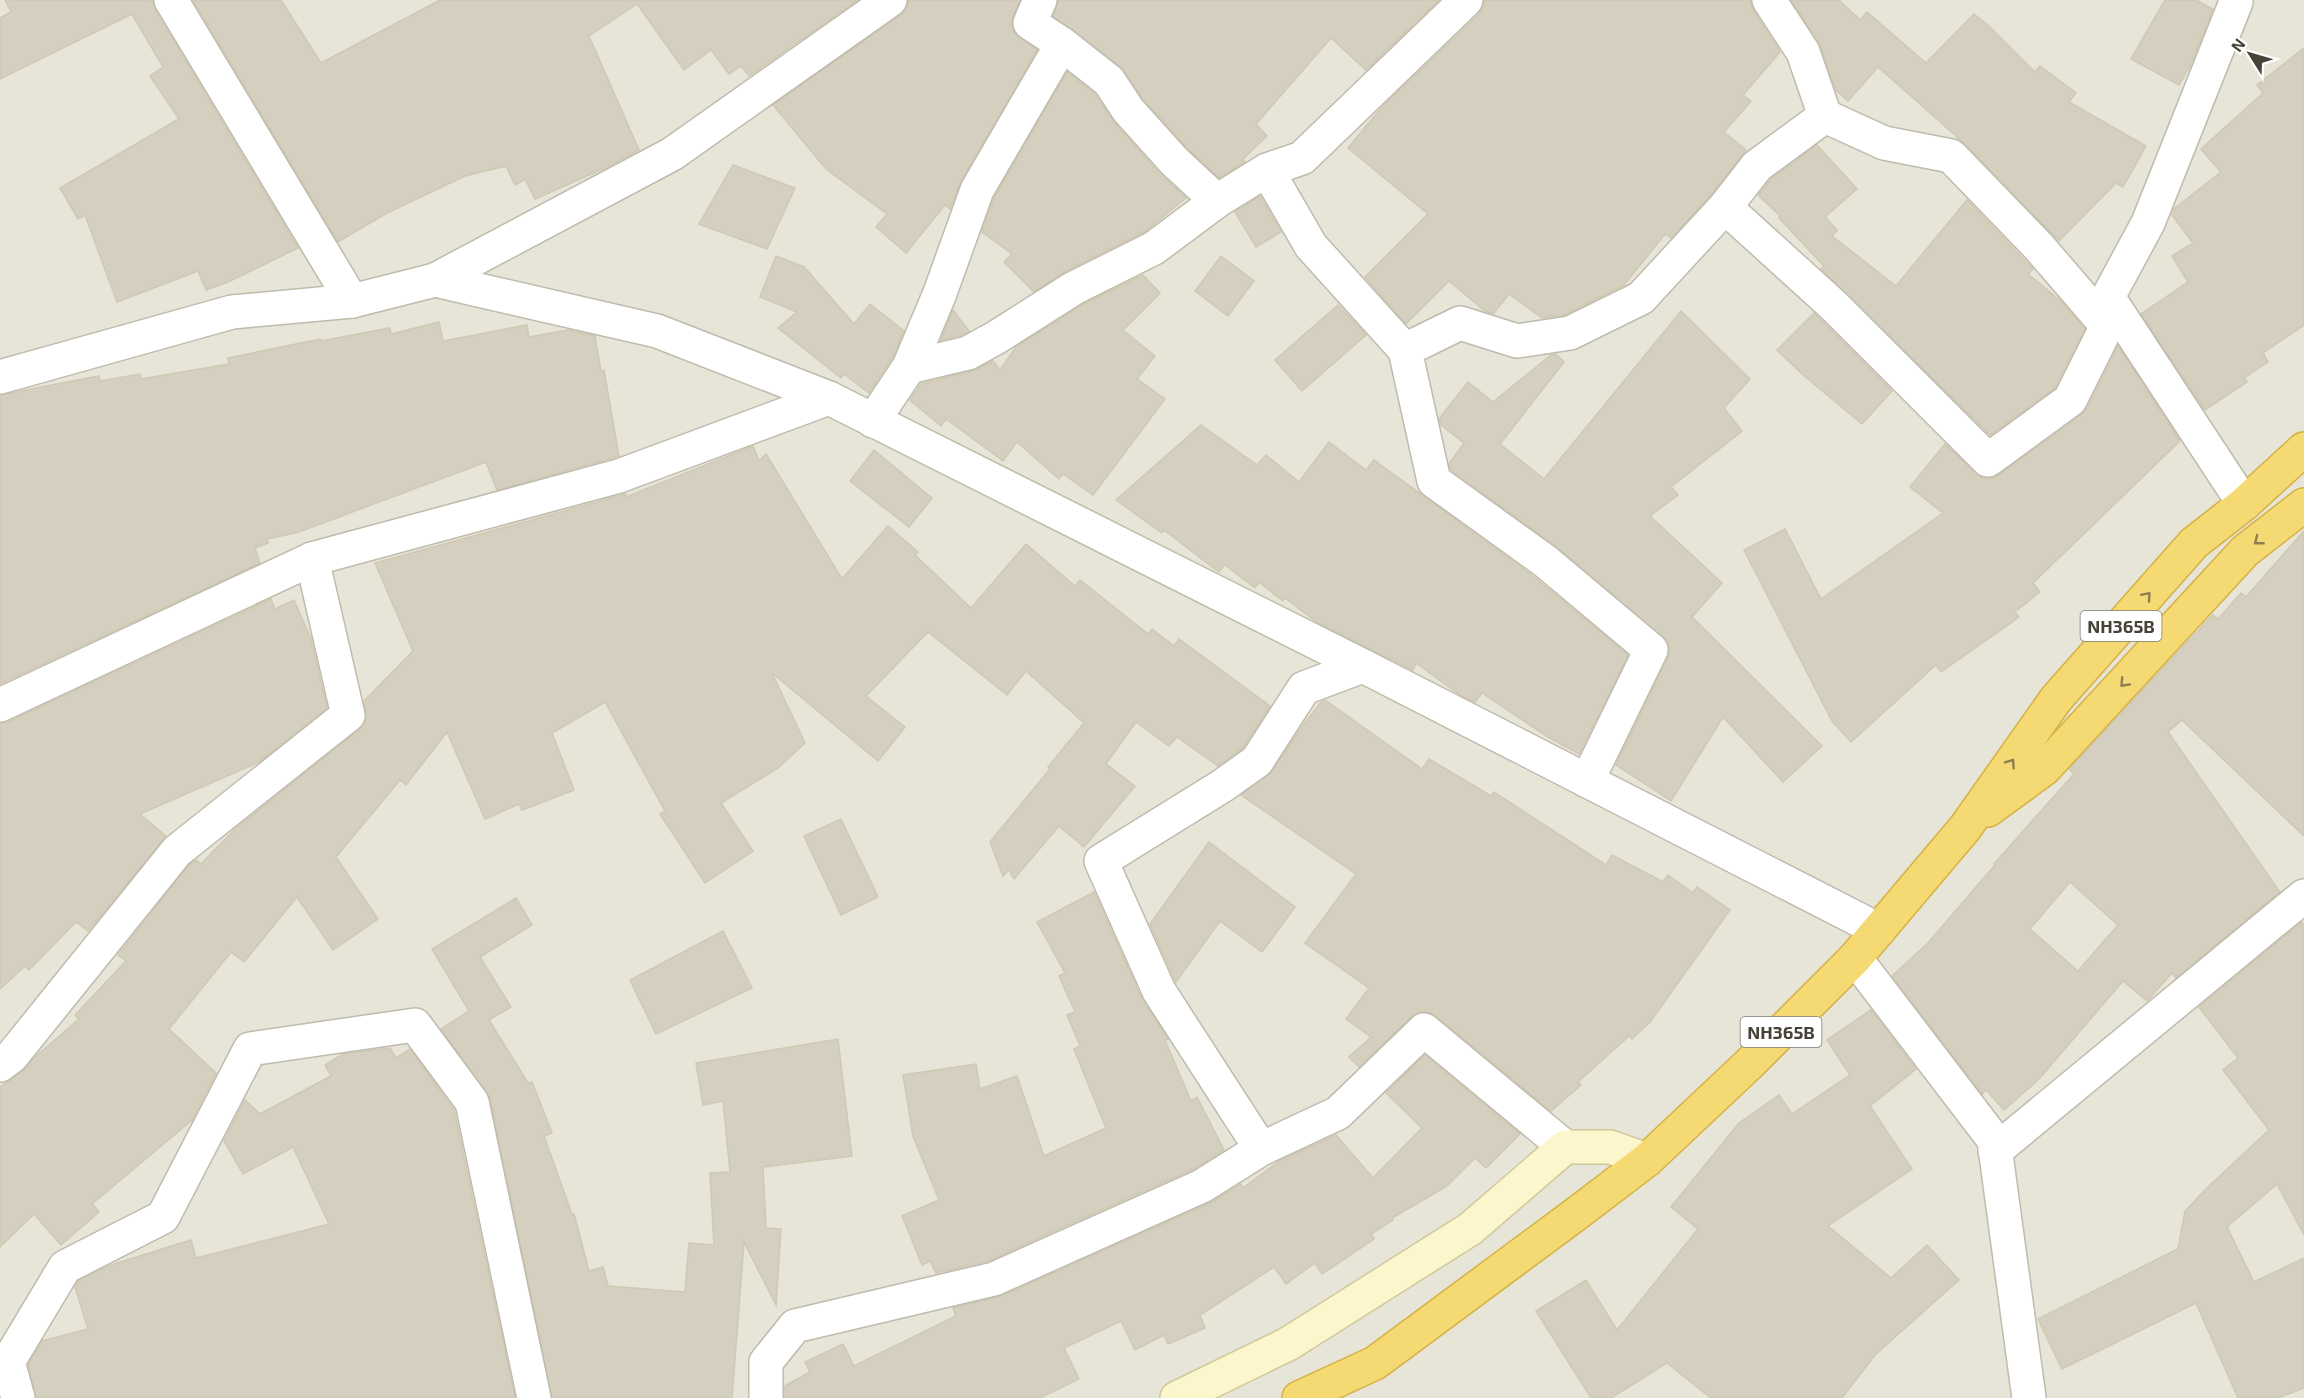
<svg xmlns="http://www.w3.org/2000/svg" width="2304" height="1398" font-family="'Exo 2',sans-serif">
<rect width="100%" height="100%" fill="#f4f2ea"/>
<!-- residential -->
<rect fill="#e7e4d8" x="0" y="0" width="2304" height="1398"/>
<!-- building -->
<g fill="#d5cfc0" stroke="#cfc8b3" stroke-width="1.5" fill-rule="evenodd">
<polygon points="5,0 152,0 155,10 298,248 228,282 206,290 198,271 117,302 85,215 78,219 60,188 179,119 150,76 163,67 132,14 0,79 0,18 11,12"/>
<polygon points="193,0 281,0 321,63 440,0 858,0 749,76 741,66 729,74 711,50 684,70 637,4 589,36 639,150 605,168 535,199 525,179 515,185 506,166 465,176 387,213 338,242"/>
<polygon points="908,0 1020,0 1013,16 1011,24 1014,32 1037,50 961,181 950,209 945,205 906,253 876,227 887,214 826,169 773,105 901,15 907,8"/>
<polygon points="1058,0 1439,0 1366,70 1331,38 1256,124 1267,136 1243,159 1245,162 1219,178 1187,148 1143,99 1121,67 1053,16"/>
<polygon points="1484,0 1750,0 1753,10 1780,52 1743,95 1751,101 1724,132 1746,150 1711,195 1671,238 1665,234 1624,285 1564,315 1542,318 1509,294 1493,314 1485,311 1449,281 1406,324 1365,277 1428,214 1348,148 1383,106 1479,14 1484,6"/>
<polygon points="1791,0 1839,0 1860,20 1867,12 1926,63 1974,14 1990,27 2035,72 2040,66 2076,93 2069,102 2146,146 2123,187 2116,183 2059,241 1964,143 1878,67 1848,101 1836,90 1819,42"/>
<polygon points="2165,0 2196,0 2213,9 2191,64 2179,85 2131,59"/>
<polygon points="2304,48 2304,325 2263,353 2268,362 2244,378 2247,382 2205,410 2141,314 2188,282 2172,256 2193,243 2172,215 2174,209 2221,172 2201,149 2263,93 2257,85"/>
<polygon points="1067,72 1095,94 1114,122 1160,174 1186,198 1144,232 1066,271 1034,292 1004,262 1012,254 982,232 994,198"/>
<polygon points="1817,145 1857,189 1825,217 1837,230 1832,236 1896,286 1967,200 2033,269 2028,274 2063,303 2085,329 2055,388 1990,435 1821,269 1824,266 1779,218 1780,216 1758,195 1770,180"/>
<polygon points="733,165 795,188 767,249 699,224"/>
<polygon points="1260,196 1281,232 1256,247 1235,212"/>
<polygon points="776,256 804,267 854,324 870,304 904,331 892,358 869,393 844,374 841,378 778,328 797,312 760,297"/>
<polygon points="1221,256 1254,281 1228,316 1195,291"/>
<polygon points="1143,275 1160,293 1123,330 1155,356 1137,379 1165,399 1093,495 1063,474 1059,479 1017,442 1003,461 946,419 941,426 910,400 921,384 972,371 993,361 1000,370 1016,347 1083,304"/>
<polygon points="1338,305 1366,335 1302,391 1275,360"/>
<polygon points="953,310 969,331 961,335 941,340"/>
<polygon points="1681,311 1750,379 1724,408 1742,431 1671,487 1678,495 1650,516 1722,583 1692,617 1822,746 1783,782 1723,717 1671,801 1616,765 1668,658 1670,650 1668,642 1557,547 1451,470 1449,464 1464,443 1441,425 1439,419 1468,382 1493,402 1551,355 1556,354 1564,362 1500,444 1544,479"/>
<polygon points="1814,313 1892,391 1862,424 1802,374 1777,350"/>
<polygon points="439,322 443,341 527,325 529,337 568,330 595,336 601,371 604,370 619,456 497,490 486,462 299,532 267,539 268,543 255,548 260,563 0,684 0,395 99,376 100,381 140,374 141,379 229,364 228,358 320,339 321,341 390,328 391,334"/>
<polygon points="2118,346 2180,441 2033,583 2040,592 2015,612 2019,617 1941,672 1936,665 1851,742 1832,721 1744,550 1785,529 1821,599 1943,513 1910,487 1945,444 1982,478 1990,479 1999,475 2081,415 2087,408"/>
<polygon points="1201,425 1257,465 1266,455 1299,482 1329,442 1366,470 1374,460 1533,576 1628,655 1579,754 1548,737 1482,693 1475,702 1460,695 1416,663 1413,670 1318,623 1285,598 1283,601 1259,582 1255,588 1225,565 1219,572 1164,530 1162,533 1116,500"/>
<polygon points="753,446 759,461 766,454 842,579 888,526 918,552 915,555 971,608 1026,544 1075,586 1080,580 1148,634 1152,629 1174,646 1179,639 1270,706 1243,748 1218,766 1177,737 1169,746 1136,722 1106,764 1135,786 1084,847 1059,826 1014,879 1009,870 1003,876 990,842 1050,769 1048,767 1084,723 1026,671 1007,695 928,632 866,696 905,727 878,761 772,673 805,743 778,768 721,803 753,851 705,883 660,814 665,811 605,702 552,733 574,790 522,810 519,804 485,819 447,732 406,785 400,780 336,857 378,919 333,950 297,897 244,962 231,952 169,1029 216,1073 192,1120 92,1204 99,1212 61,1245 34,1214 0,1247 0,1087 23,1071 35,1057 79,1019 75,1015 126,961 118,955 190,864 196,860 201,864 234,830 360,729 366,721 364,701 413,651 375,563 626,494 626,497"/>
<polygon points="874,450 932,498 909,527 850,481"/>
<path d="M2304 531V836L2182 720 2168 732 2280 892 2176 978 2172 973 2147 1001 2123 981 2039 1079 2004 1110 1986 1090 1982 1094 1892 976 1928 943 1995 865 1994 864 2074 774 2069 769 2176 654 2213 615 2218 619 2241 593 2246 597ZM2070 882 2118 925 2078 971 2030 929Z"/>
<polygon points="271,599 275,609 294,600 311,639 327,708 259,762 140,814 166,836 88,931 76,922 29,970 25,966 0,989 0,723 8,722"/>
<polygon points="1325,700 1422,769 1429,759 1491,796 1494,792 1606,865 1612,855 1663,882 1668,875 1693,893 1697,887 1730,910 1650,1022 1632,1039 1629,1036 1578,1082 1581,1085 1551,1111 1436,1016 1428,1012 1419,1012 1411,1017 1359,1067 1349,1057 1371,1037 1346,1019 1369,988 1305,943 1356,874 1241,795 1272,771 1301,728 1321,702"/>
<polygon points="841,819 878,897 841,915 804,836"/>
<polygon points="1209,842 1295,907 1262,952 1220,921 1176,982 1150,924"/>
<polygon points="1094,892 1142,999 1168,1039 1165,1040 1191,1101 1197,1097 1224,1150 1193,1169 988,1261 936,1273 930,1261 922,1265 902,1216 939,1200 913,1136 903,1075 976,1064 980,1089 1017,1076 1044,1156 1106,1128 1074,1049 1080,1046 1067,1015 1075,1012 1059,976 1065,973 1037,922"/>
<polygon points="516,898 532,925 480,957 511,1007 489,1020 528,1083 532,1082 552,1133 544,1136 572,1214 574,1214 589,1271 603,1267 608,1286 685,1292 689,1243 714,1245 710,1173 730,1172 723,1101 703,1105 696,1063 838,1039 852,1156 763,1167 766,1228 781,1229 776,1305 744,1242 732,1398 552,1398 490,1098 441,1029 469,1011 432,949"/>
<polygon points="2302,922 2304,926 2304,1235 2277,1184 2227,1227 2254,1282 2304,1258 2304,1388 2278,1398 2238,1398 2196,1303 2062,1369 2038,1319 2178,1249 2185,1211 2207,1188 2269,1130 2223,1070 2238,1058 2199,1007"/>
<polygon points="723,931 752,988 656,1034 630,980"/>
<polygon points="1871,1010 1916,1069 1870,1106 1912,1169 1828,1226 1891,1278 1927,1245 1959,1280 1875,1355 1842,1398 1711,1398 1667,1363 1611,1398 1591,1398 1536,1311 1586,1280 1617,1330 1698,1229 1671,1207 1739,1123 1779,1095 1792,1114 1850,1075 1827,1040"/>
<polygon points="390,1048 396,1058 410,1049 454,1110 515,1398 36,1398 28,1365 42,1341 88,1329 75,1287 78,1281 111,1265 191,1240 196,1258 329,1224 293,1147 243,1174 224,1141 245,1100 260,1114 331,1076 325,1065 343,1054"/>
<polygon points="1425,1055 1520,1134 1486,1168 1475,1158 1447,1186 1392,1218 1393,1220 1371,1234 1374,1239 1322,1274 1315,1263 1286,1284 1274,1267 1200,1315 1205,1328 1168,1344 1164,1335 1135,1350 1121,1321 1064,1348 1079,1379 1040,1398 785,1398 785,1386 810,1372 805,1362 843,1344 854,1366 956,1316 953,1308 1002,1296 1210,1203 1241,1184 1243,1188 1278,1162 1336,1135 1373,1178 1422,1128 1386,1093"/>
</g>
<g fill="none" stroke-linecap="round" stroke-linejoin="round">
<!-- street casing -->
<g stroke="#bfbbad" stroke-width="36">
<g id="street">
<polyline points="171,0 352,301"/>
<polyline points="1040,0 1030,23 1062,44 1109,81 1128,110 1174,161 1217,201"/>
<polyline points="1769,0 1803,52 1825,116 1884,143 1951,156 2039,247 2107,326 2107,314"/>
<polyline points="2235,0 2236,2 2148,223 2108,297 2244,504"/>
<polyline points="1267,170 1311,246 1405,350 1460,323 1517,341 1570,333 1641,298 1725,207 1757,166 1825,116"/>
<polyline points="1725,207 1833,305 1988,460 2070,400 2107,326"/>
<polyline points="435,280 672,154 890,0"/>
<polyline points="1405,350 1434,481 1545,561 1651,650 1587,781"/>
<polyline points="909,367 968,353 997,337 1074,288 1154,248 1217,201 1267,170 1302,158 1466,0"/>
<polyline points="0,377 232,312 352,301 435,280 657,331 829,398 1363,666 1879,930"/>
<polyline points="873,421 909,367 940,293 977,190 1062,44"/>
<polyline points="0,705 312,559"/>
<polyline points="1855,958 1994,1140 2029,1398"/>
<polyline points="0,1065 12,1056 177,851 348,715 312,559 619,476 829,398"/>
<polyline points="1261,1149 1159,991 1101,861 1222,786 1257,761 1304,688 1363,666"/>
<polyline points="1995,1151 2304,896"/>
<polyline points="18,1398 8,1362 65,1267 163,1217 250,1049 415,1025 472,1102 534,1398"/>
<polyline points="766,1398 766,1362 795,1326 994,1279 1202,1186 1261,1149 1338,1113 1424,1030 1565,1147"/>
</g>
</g>
<!-- secondary casing -->
<g stroke="#d1c99c" stroke-width="36">
<polyline id="secondary" points="1177,1398 1288,1344 1470,1229 1565,1147 1610,1147 1647,1160"/>
</g>
<!-- highway casing -->
<g stroke="#d5b143" stroke-width="36">
<g id="highway">
<polyline points="1988,810 2044,769 2245,551 2304,505"/>
<polyline points="1299,1398 1375,1363 1576,1214 1647,1160 1748,1065 1855,958 1965,828 2056,699 2194,543 2244,504 2304,449"/>
</g>
</g>
<!-- street -->
<use href="#street" stroke="#fff" stroke-width="33"/>
<!-- secondary -->
<use href="#secondary" stroke="#fbf6cc" stroke-width="33"/>
<!-- highway -->
<use href="#highway" stroke="#f5da73" stroke-width="33"/>
</g>
<!-- one-way arrows -->
<defs><path id="oneway-chevron" d="M-2-3.5L2.5 0L-2 3.5" fill="none" stroke-width="1.6" stroke-linecap="round" stroke-linejoin="round" transform="scale(1.5)"/></defs>
<g stroke="#8d7f50">
<use href="#oneway-chevron" transform="translate(2258 541) rotate(142)"/>
<use href="#oneway-chevron" transform="translate(2147 596) rotate(-49)"/>
<use href="#oneway-chevron" transform="translate(2124 683) rotate(133)"/>
<use href="#oneway-chevron" transform="translate(2011 763) rotate(-55)"/>
</g>
<g text-anchor="middle" dominant-baseline="central" stroke-width="4.5" stroke-linejoin="round" paint-order="stroke">
<!-- shield labels -->
<g fill="#fff" stroke="#7e7b74" stroke-width="1.5">
<rect x="2080.5" y="611" width="81" height="30" rx="4.5"/>
<rect x="1740.5" y="1017" width="81" height="30" rx="4.5"/>
</g>
<g font-size="18" font-weight="bold" fill="#474338">
<text x="2121" y="626">NH365B</text>
<text x="1781" y="1032">NH365B</text>
</g>
</g>
<!-- north arrow -->
<g transform="translate(2250 54) rotate(307)" stroke="#ffffff" stroke-width="4.5" paint-order="stroke">
<path d="M0-4.5L10 22L0 15L-10 22Z" fill="#474338"/>
<text y="-9" font-size="16" font-weight="bold" text-anchor="middle" fill="#474338">N</text>
</g>
</svg>
